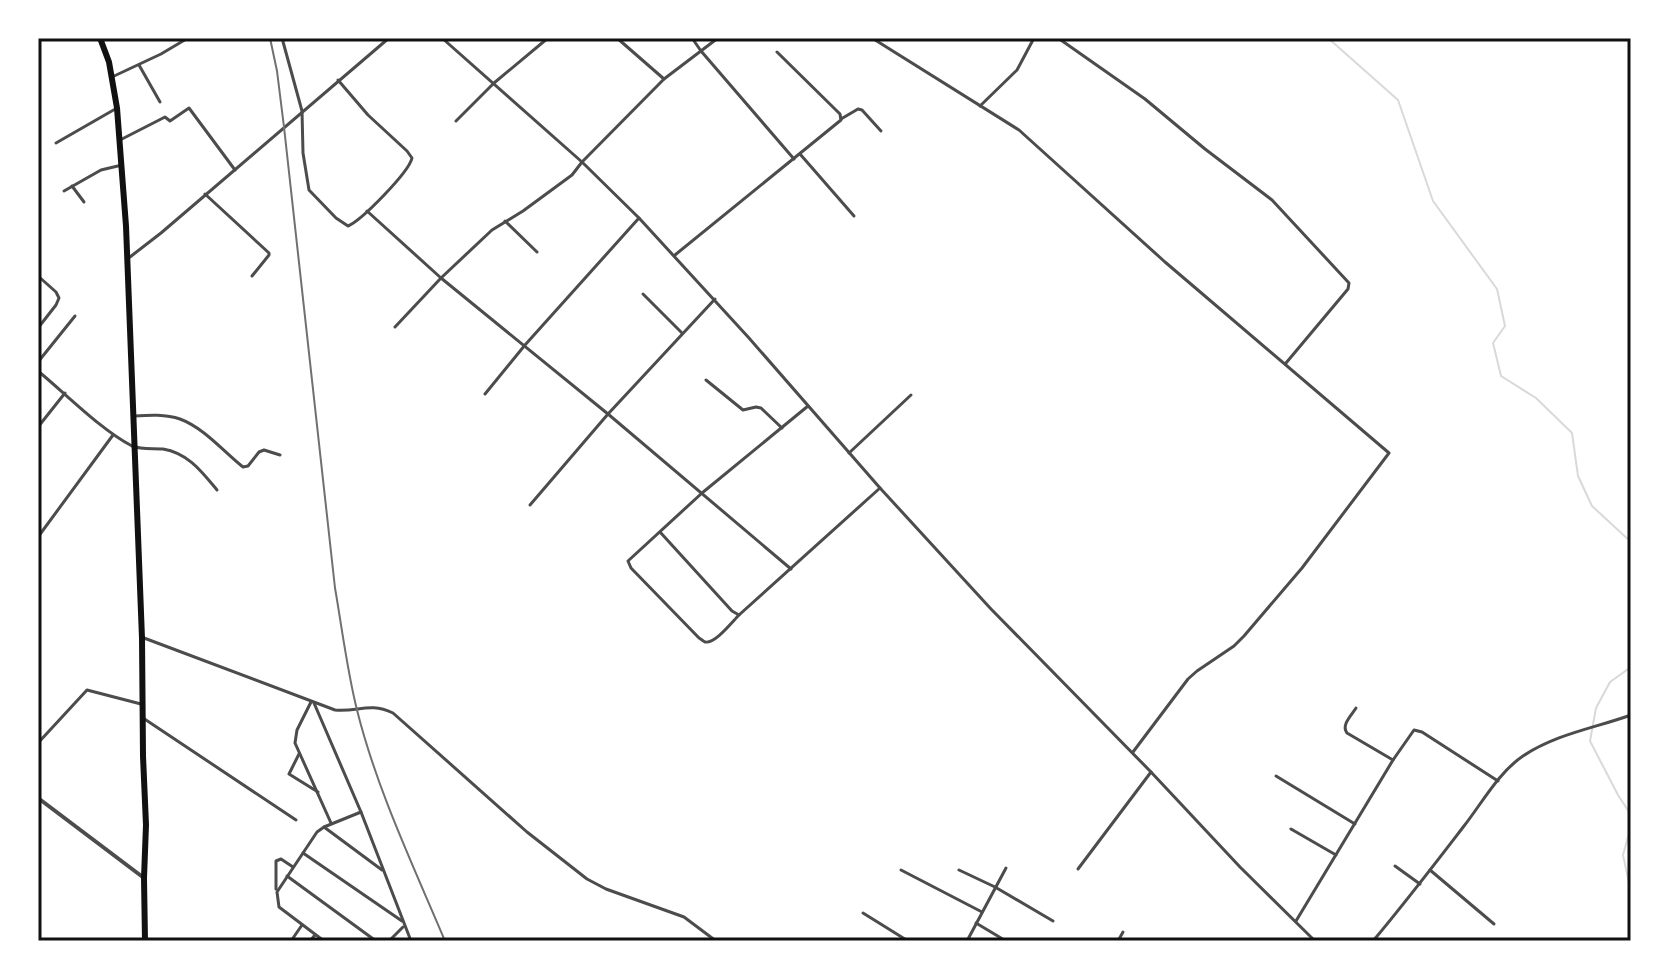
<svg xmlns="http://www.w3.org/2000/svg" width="1669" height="979" font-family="Inter,sans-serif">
<rect width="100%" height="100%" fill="#fff"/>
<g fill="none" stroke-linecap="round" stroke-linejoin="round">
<!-- stream -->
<g stroke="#d9d9d9" stroke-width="2">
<polyline points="1328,38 1398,100 1433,201 1497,289 1505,326 1493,343 1501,376 1536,398 1572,433 1578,476 1592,506 1631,542"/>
<polyline points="1631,667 1610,682 1596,708 1590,741 1618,795 1631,815"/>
<polyline points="1631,826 1623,855 1631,892"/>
</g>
<!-- minor -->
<g stroke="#4c4c4c" stroke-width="3">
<path d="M282 38 302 111 303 153 309 190 336 218 348 226C362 220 409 172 412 158L407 151 368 115 338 80"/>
<polyline points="442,38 582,162 639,218 749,338 880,488 991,609 1151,772 1240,867 1315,941"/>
<polyline points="617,38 664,79"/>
<polyline points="692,38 701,51 794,159"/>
<polyline points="872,38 1019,130 1165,262 1389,453 1302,568 1244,636 1234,646 1197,671 1188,679 1133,752"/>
<polyline points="1058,38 1145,99 1205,149 1272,200 1349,283 1348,289 1286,363"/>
<polyline points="139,65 160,102"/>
<polyline points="112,77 161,54 188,38"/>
<polyline points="980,106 1017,70 1034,38"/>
<polyline points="841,119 858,109 862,110 881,131"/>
<polyline points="456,121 494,83 548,38"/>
<polyline points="122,139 165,117 170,121 189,108 235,170"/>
<polyline points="56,143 117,108"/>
<polyline points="800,154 854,216"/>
<polyline points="72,186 84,202"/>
<polyline points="64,191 101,170 122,165"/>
<polyline points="205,194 269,253 269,255 252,276"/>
<polyline points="367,211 441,278 608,414 791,569"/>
<polyline points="505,221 537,252"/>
<polyline points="675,255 841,120 840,114 777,52"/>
<polyline points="130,257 161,233 389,38"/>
<polyline points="38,276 56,292 59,298 56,305 38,328"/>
<polyline points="643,294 682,333"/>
<polyline points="395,327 441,278 492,230 523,211 572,175 582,162 664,79 718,38"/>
<polyline points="38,362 75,316"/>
<path d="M38 371C66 394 101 430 132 446 142 450 153 448 163 449 188 453 202 472 217 490"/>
<polyline points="706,380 743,410 756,407 761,408 782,428"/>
<polyline points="485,394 525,345 639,218"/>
<path d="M134 416C149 415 166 414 180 419 204 428 223 451 243 467L248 466 259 452 264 450 280 455"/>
<polyline points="38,427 65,393"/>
<polyline points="849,453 911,395"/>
<polyline points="530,505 608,414 715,299"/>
<polyline points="660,532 732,611 739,615 880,488"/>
<polyline points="38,537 113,435"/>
<path d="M739 615C732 622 715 644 705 642 703 641 701 639 699 638L631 568 628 561 702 493 808 406"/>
<path d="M144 638 335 710C359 712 369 702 393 713L527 832 587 879 606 889 684 917 716 941"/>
<polyline points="311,702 297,730 295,743 331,823"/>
<polyline points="314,703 361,812 411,941"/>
<path d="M1356 708C1351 716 1341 725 1347 733L1393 760"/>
<polyline points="143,718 296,820"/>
<polyline points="38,743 87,690 141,704"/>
<polyline points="299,754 289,774 318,792"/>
<polyline points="1276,776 1355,824"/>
<polyline points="324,827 382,870"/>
<polyline points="1291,829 1336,855"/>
<polyline points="303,853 402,921"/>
<polyline points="1395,866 1420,884"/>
<polyline points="1078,869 1151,772"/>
<polyline points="901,870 982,912"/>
<polyline points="959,870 995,887 1053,921"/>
<polyline points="1430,870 1494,924"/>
<polyline points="287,876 376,941"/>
<polyline points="276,889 276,861 281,859 293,867"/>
<polyline points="863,913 908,941"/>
<polyline points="1296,921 1393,760 1414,730 1422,732 1498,781"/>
<polyline points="976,923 1006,941"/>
<polyline points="291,941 302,925"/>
<polyline points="310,941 315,935"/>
<polyline points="324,941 279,907 277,892 317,832 324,827 361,812"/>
<polyline points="389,941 403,927"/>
<polyline points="967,941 1006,868"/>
<polyline points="1118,941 1123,932"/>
<path d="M1373 941C1405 903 1434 865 1464 826 1482 803 1499 772 1523 756 1556 734 1595 728 1631 715"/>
</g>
<!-- tertiary -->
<polyline stroke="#4c4c4c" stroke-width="4" points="38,798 144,878"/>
<!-- trunk -->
<polyline stroke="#111" stroke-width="6" points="100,38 109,62 117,108 126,226 142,638 143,756 146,825 144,878 145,941"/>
<!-- rail -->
<path stroke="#707070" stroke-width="2" d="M270 38 277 71 284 127 335 588C342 628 347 670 357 710 377 790 413 865 445 941"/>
</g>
<!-- border -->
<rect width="1669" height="979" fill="none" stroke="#ffffff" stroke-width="80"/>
<rect x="40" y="40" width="1589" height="899" fill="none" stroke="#111" stroke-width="3"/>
</svg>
